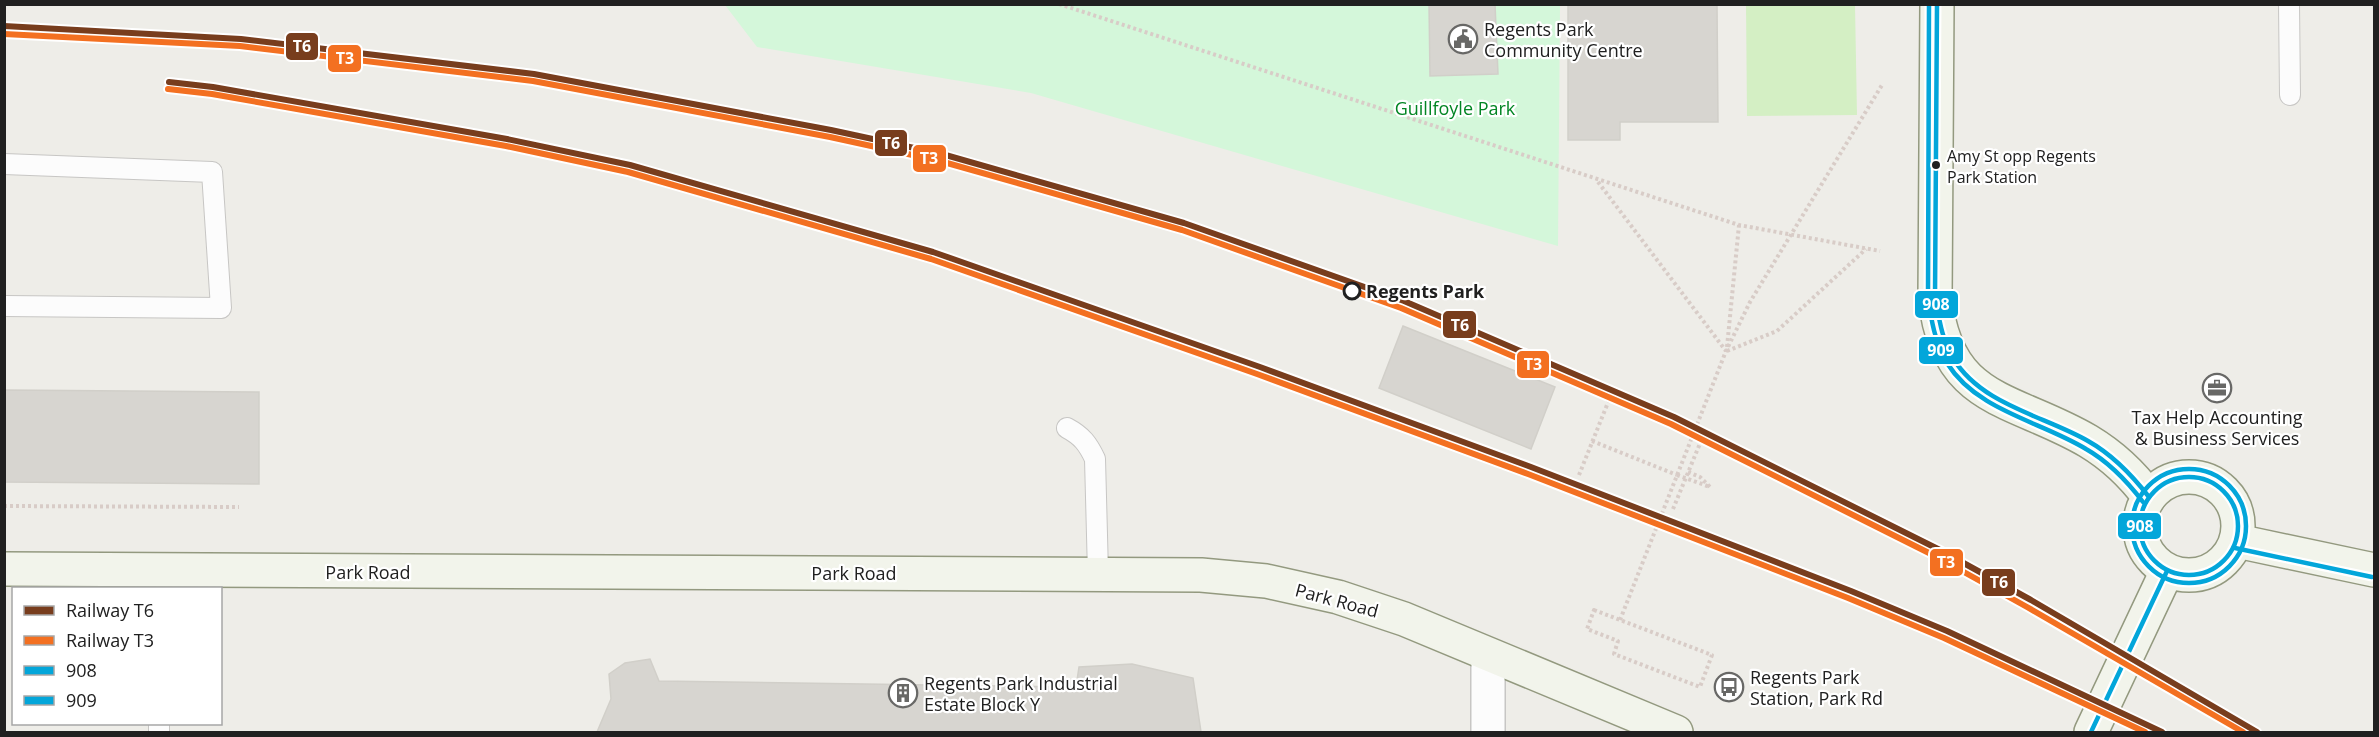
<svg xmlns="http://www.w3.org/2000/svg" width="2379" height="737" font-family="'Open Sans',sans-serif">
<rect width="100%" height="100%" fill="#eeede8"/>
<!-- grass -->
<polygon fill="#d4efc4" points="1746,5 1855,5 1857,115 1747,116"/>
<!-- park -->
<polygon fill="#d4f7da" points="725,5 1560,5 1558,246 1031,93 757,47"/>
<!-- building -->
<g fill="#d7d5d0" stroke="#d1cfc9" stroke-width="1.5">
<polygon points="1429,4 1495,4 1498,74 1430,76"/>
<polygon points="1568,4 1717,4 1718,122 1620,122 1620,140 1568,140"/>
<polygon points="1403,326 1555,387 1531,449 1379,388"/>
<polygon points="4,390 259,392 259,484 4,482"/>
<polygon points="650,659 659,681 1076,687 1079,667 1132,664 1193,678 1201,732 597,732 611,699 609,674 625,663"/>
</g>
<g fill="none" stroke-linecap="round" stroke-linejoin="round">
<!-- service casing -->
<g stroke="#c7c6c4" stroke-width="22">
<g id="service">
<polyline points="2289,4 2290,95"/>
<polyline points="4,164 212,172 221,308 4,306"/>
<path d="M1067 428C1082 436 1088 444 1095 459L1098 573"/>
<polyline points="159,732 159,724"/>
</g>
</g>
<!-- minor casing -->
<g stroke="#c7c6c4" stroke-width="36">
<polyline id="minor" points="1488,732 1488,655"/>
</g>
<!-- secondary casing -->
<g stroke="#93997f" stroke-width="36">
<g id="secondary">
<path d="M1937 4 1935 297C1946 404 2013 397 2088 441 2113 456 2132 474 2149 497"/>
<circle cx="2189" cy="526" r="49"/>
<polyline points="2237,541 2374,570"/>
<polyline points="4,569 1201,575 1266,581 1338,597 1404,619 1676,732"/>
<polyline points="2091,732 2167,571"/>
</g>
</g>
<!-- path -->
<g stroke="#d8ccc7" stroke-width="4" stroke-dasharray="3 3" stroke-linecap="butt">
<polyline points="1059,4 1739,225 1880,251"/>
<polyline points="1598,182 1726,351"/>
<polyline points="1727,347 1739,225"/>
<polyline points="1727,351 1777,331 1866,249"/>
<polyline points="1592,441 1677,475"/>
<polyline points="1688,472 1700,477 1710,487"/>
<polyline points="1579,475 1609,400"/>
<polyline points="4,506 239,507"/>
<polyline points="1673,509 1701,441"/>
<polygon points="1594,610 1712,655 1700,687 1614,654 1618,641 1587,629"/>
<polyline points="1620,620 1726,351 1750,302 1882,85"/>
</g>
<!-- service -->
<use href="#service" stroke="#fcfcfc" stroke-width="20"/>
<!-- minor -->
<use href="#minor" stroke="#fcfcfc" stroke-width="33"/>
<!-- secondary -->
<use href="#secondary" stroke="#f2f4eb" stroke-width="33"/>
<!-- path-bridge -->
<polyline stroke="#d8ccc7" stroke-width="4" stroke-dasharray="3 3" stroke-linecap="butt" points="1677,475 1710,487"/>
<!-- bus-1 casing -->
<g stroke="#fff" stroke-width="9">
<g id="bus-1">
<path d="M1937 4 1935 297C1939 318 1942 340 1953 358 1981 405 2045 416 2088 441 2113 455 2132 475 2149 497"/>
<circle cx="2189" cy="526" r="49"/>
<polyline points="2091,732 2167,571"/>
</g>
</g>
<!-- bus-2 casing -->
<g stroke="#fff" stroke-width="9">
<g id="bus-2">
<path d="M1929 4 1928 297C1931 319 1935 343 1947 363 1977 411 2040 421 2086 449 2109 462 2127 481 2143 502"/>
<circle cx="2189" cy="526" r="57"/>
<polyline points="2235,548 2372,577"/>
</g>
</g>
<!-- bus-1 -->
<use href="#bus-1" stroke="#03a6da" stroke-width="4.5"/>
<!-- bus-2 -->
<use href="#bus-2" stroke="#03a6da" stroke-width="4.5"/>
<!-- rail-1 casing -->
<g stroke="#fff" stroke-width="10">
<g id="rail-1">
<polyline points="4,26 241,39 534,74 831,130 942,154 1184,223 1404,301 1674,417 1938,549 2031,600 2257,732"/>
<polyline points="169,82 213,87 507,139 630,165 933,252 1260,367 1531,467 1851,591 1947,631 2162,732"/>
</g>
</g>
<!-- rail-2 casing -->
<g stroke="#fff" stroke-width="10">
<g id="rail-2">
<polyline points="4,34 240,46 533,81 830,137 940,161 1182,230 1401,308 1671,424 1935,556 2027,607 2243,732"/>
<polyline points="168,89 212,94 506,146 628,172 931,259 1257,374 1528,474 1848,598 1944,638 2145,732"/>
</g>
</g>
<!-- rail-1 -->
<use href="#rail-1" stroke="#783d1d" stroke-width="6"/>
<!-- rail-2 -->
<use href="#rail-2" stroke="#f37021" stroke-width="6"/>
</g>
<!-- icons -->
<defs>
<g id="civic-ring" transform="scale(1.5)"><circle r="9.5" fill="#fff" stroke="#686866" stroke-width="1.5"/><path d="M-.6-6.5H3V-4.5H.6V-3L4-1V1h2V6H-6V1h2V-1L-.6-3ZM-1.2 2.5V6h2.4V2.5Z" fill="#686866"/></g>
<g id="office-ring" transform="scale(1.5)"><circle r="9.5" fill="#fff" stroke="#686866" stroke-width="1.5"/><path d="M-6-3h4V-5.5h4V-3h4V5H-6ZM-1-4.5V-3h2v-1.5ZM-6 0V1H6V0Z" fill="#686866"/></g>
<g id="bus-ring" transform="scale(1.5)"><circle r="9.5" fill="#fff" stroke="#686866" stroke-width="1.5"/><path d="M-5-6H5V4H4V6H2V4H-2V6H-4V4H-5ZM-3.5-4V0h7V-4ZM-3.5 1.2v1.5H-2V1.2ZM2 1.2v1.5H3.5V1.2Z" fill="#686866"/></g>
<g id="building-ring" transform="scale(1.5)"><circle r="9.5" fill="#fff" stroke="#686866" stroke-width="1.5"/><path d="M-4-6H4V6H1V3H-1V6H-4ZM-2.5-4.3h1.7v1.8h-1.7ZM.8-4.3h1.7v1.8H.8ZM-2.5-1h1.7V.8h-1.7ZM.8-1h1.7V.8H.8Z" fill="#686866"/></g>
</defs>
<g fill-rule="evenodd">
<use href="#civic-ring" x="1463" y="39"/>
<use href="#office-ring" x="2217" y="388"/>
<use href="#bus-ring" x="1729" y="687"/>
<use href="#building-ring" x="903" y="693"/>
</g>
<!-- markers -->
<circle fill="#202020" stroke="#fff" stroke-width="2" cx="1936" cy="165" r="5"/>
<circle fill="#fff" stroke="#202020" stroke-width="3" cx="1352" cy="291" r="8"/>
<g text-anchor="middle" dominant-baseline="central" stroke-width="4.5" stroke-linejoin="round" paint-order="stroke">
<!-- bus labels -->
<g font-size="16" fill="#202020" stroke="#fff" text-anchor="start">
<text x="1947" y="156">Amy St opp Regents<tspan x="1947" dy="21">Park Station</tspan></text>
</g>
<!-- poi labels -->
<g font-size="18" fill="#202020" stroke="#fff" text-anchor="start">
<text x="1484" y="29">Regents Park<tspan x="1484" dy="21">Community Centre</tspan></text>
<text x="2217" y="417" text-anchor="middle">Tax Help Accounting<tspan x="2217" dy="21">&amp; Business Services</tspan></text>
<text x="1750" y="677">Regents Park<tspan x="1750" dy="21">Station, Park Rd</tspan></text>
<text x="924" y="683">Regents Park Industrial<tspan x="924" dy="21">Estate Block Y</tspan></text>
</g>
<!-- park labels -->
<g font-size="18" fill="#028523" stroke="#fff">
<text x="1455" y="108">Guillfoyle Park</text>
</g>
<!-- stop labels -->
<g font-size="18" font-weight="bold" fill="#202020" stroke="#fff" text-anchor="start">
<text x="1366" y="291">Regents Park</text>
</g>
<!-- street labels -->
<g font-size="18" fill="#202020" stroke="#fff">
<text x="368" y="572">Park Road</text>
<text x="854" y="573">Park Road</text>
<text transform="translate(1337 600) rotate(15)">Park Road</text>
</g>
</g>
<g stroke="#fff" stroke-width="2">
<rect x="285" y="32" width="34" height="29" rx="6" fill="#783d1d"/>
<rect x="327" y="44" width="35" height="29" rx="6" fill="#f37021"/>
<rect x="874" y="129" width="34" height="28" rx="6" fill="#783d1d"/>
<rect x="912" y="144" width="35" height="29" rx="6" fill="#f37021"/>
<rect x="1914" y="290" width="45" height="29" rx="6" fill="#03a6da"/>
<rect x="1442" y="310" width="35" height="29" rx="6" fill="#783d1d"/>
<rect x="1918" y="336" width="46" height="29" rx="6" fill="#03a6da"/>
<rect x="1516" y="350" width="34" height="29" rx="6" fill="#f37021"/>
<rect x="2117" y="512" width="45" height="28" rx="6" fill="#03a6da"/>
<rect x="1929" y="548" width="35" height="29" rx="6" fill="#f37021"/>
<rect x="1981" y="568" width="35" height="29" rx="6" fill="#783d1d"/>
</g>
<g font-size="16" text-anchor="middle" font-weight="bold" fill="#fff">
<text x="302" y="52">T6</text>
<text x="345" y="64">T3</text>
<text x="891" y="149">T6</text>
<text x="929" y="164">T3</text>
<text x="1936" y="310">908</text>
<text x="1460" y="331">T6</text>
<text x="1941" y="356">909</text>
<text x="1533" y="370">T3</text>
<text x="2140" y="532">908</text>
<text x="1946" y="568">T3</text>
<text x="1999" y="588">T6</text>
</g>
<!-- border -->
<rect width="2379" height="737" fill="none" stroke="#202020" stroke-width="12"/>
<!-- legend -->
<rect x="12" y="587" width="210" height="138" fill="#ffffff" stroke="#a6a6a6" stroke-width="1.5"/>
<rect x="24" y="606" width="30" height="9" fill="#783d1d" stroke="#a6a6a6" stroke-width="1.5"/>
<text x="66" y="617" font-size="18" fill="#202020">Railway T6</text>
<rect x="24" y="636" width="30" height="9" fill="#f37021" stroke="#a6a6a6" stroke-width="1.5"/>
<text x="66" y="647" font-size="18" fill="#202020">Railway T3</text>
<rect x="24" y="666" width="30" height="9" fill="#03a6da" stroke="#a6a6a6" stroke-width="1.5"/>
<text x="66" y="677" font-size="18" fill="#202020">908</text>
<rect x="24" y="696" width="30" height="9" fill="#03a6da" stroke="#a6a6a6" stroke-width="1.5"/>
<text x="66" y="707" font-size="18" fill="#202020">909</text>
</svg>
